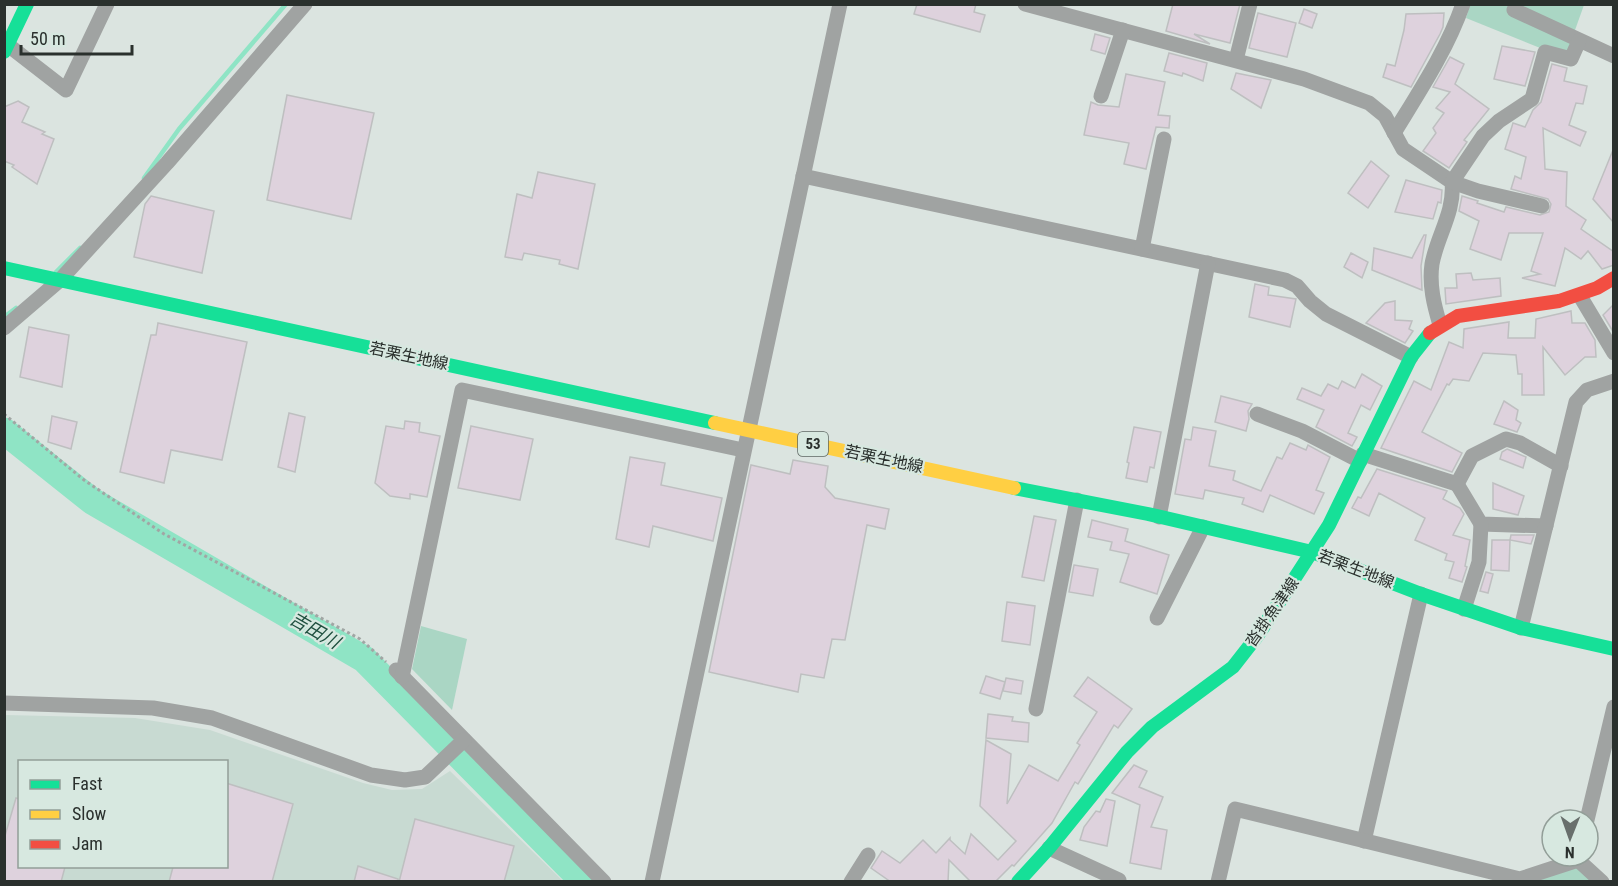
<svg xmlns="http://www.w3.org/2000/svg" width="1618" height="886" font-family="'Roboto Condensed','Noto Sans JP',sans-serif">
<rect width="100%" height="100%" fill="#dbe4e0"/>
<!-- built -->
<path fill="#c8dad2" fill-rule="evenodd" d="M5 715 135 718 210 730 363 783 392 790 422 789 450 771 563 881 5 882ZM20 762H226V866H20Z"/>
<!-- green -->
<g fill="#aad6c4">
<polygon points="1470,5 1584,5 1565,58 1466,18"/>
<polygon points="421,626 467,639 452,710 412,669"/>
<polygon points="1576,867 1592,882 1531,882"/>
</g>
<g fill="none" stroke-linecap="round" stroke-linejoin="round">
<!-- stream -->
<g stroke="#8fe4c5" stroke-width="4.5">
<polyline points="144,178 179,129 286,4"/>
<polyline points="56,272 80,248"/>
<polyline points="4,317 16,308"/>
</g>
<!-- river -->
<polyline stroke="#8fe4c5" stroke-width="27" points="4,431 92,501 364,659 584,882"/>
</g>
<!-- building -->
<g fill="#ded2dd" stroke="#bebfc0" stroke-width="1.5">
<polygon points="917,4 976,4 974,12 985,15 980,32 914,14"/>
<polygon points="1173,4 1240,4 1230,43 1194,34 1210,44 1166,31"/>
<polygon points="1304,9 1317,14 1312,28 1299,23"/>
<polygon points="1258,13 1296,23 1287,57 1249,48"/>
<polygon points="1444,13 1443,27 1440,34 1411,87 1383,77 1387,64 1395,66 1404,30 1406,14"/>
<polygon points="1095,34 1110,38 1105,54 1091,50"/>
<polygon points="1502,46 1535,52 1525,86 1494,79"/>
<polygon points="1169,53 1207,63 1203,81 1183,73 1182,76 1164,71"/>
<polygon points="1450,57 1464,64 1455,84 1489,109 1464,140 1467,142 1449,168 1423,151 1436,133 1433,128 1444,113 1436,108 1450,92 1433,87"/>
<polygon points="1552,64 1567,68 1564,81 1587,86 1583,104 1576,103 1569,125 1586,132 1580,146 1543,128 1545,169 1567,172 1566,206 1586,220 1581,229 1614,252 1614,265 1602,269 1588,251 1581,259 1565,248 1555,286 1522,278 1540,274 1531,271 1543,233 1509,233 1501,260 1470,249 1479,221 1459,211 1462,196 1478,201 1477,203 1504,212 1506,207 1540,215 1549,212 1551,204 1548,199 1511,189 1515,176 1521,179 1526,157 1505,149 1513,123 1525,127 1533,110 1541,102"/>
<polygon points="1236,73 1271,80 1261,108 1231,89"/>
<polygon points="1126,74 1165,82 1158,115 1170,116 1169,128 1156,127 1146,169 1124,164 1129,143 1084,135 1091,102 1098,105 1119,107"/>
<polygon points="287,95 374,113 351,219 267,200"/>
<polygon points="18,101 29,107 22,122 45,132 42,134 54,139 37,184 12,167 14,165 4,161 4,107"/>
<polygon points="1613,150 1614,150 1614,223 1593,199"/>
<polygon points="1371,161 1389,176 1368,208 1348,193"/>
<polygon points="538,172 595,184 578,269 559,264 560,260 524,253 522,260 505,257 517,194 532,198"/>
<polygon points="1406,180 1442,190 1441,203 1438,202 1433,219 1395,212"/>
<polygon points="151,196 214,211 202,273 134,257 145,204"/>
<polygon points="1424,235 1426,235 1421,266 1422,290 1372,270 1374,248 1412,258"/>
<polygon points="1351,253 1368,262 1362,278 1344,267"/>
<polygon points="1471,273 1473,280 1500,278 1501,296 1446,304 1445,288 1457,288 1456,274"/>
<polygon points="1255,284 1269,287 1268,295 1296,299 1290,327 1249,317"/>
<polygon points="1395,301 1395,320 1412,321 1409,329 1413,331 1405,343 1366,323 1385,303"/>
<polygon points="1614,304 1614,333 1603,315"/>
<polygon points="1571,311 1572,323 1585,323 1595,340 1596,357 1585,357 1565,375 1543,347 1544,395 1522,395 1522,374 1518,374 1516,355 1483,353 1469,381 1453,379 1449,385 1447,384 1422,432 1462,453 1452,472 1381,448 1414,381 1431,390 1449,342 1463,348 1464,329 1509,322 1508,338 1535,338 1536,319"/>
<polygon points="158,323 247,342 222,460 171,450 164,483 120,472 151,335 156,335"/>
<polygon points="29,327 69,335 62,387 20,377"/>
<polygon points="1362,374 1382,386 1370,410 1361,405 1348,433 1357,437 1352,446 1316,427 1324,410 1297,399 1302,388 1321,396 1328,384 1338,389 1342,381 1355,388"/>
<polygon points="1221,396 1252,404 1248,411 1249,419 1246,431 1215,422"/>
<polygon points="1504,401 1518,410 1516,420 1521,423 1517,432 1494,424"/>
<polygon points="289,413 305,417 295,472 278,467"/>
<polygon points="52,416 77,422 71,449 48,442"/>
<polygon points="405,421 420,423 419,432 440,436 427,497 410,494 410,499 390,496 375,483 386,426 404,429"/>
<polygon points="471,426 533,439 520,500 458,488"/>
<polygon points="1134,427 1161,432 1154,468 1150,467 1147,482 1126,478 1129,463 1127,462"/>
<polygon points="1193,427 1216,431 1209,466 1235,471 1233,480 1261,491 1277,457 1282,459 1290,443 1306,450 1308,445 1330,457 1316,490 1324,493 1314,514 1270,495 1263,512 1242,504 1244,498 1205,490 1203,499 1175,494 1185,439 1191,440"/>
<polygon points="1507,449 1526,457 1523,468 1500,459 1502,452"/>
<polygon points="630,457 665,463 661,485 722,498 713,541 653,526 649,547 616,539"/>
<polygon points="793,460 828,466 825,487 835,498 889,509 885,529 867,525 845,640 832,639 824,678 801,674 798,692 709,672 751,465 790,474"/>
<polygon points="1377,469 1447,491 1443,499 1460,508 1464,514 1453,535 1470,540 1465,566 1467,567 1462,582 1449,578 1454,562 1445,560 1447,554 1415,540 1425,518 1379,493 1369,516 1352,508 1358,497 1361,498"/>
<polygon points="1493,483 1524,496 1518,515 1493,509"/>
<polygon points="1034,516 1056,520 1044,581 1022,577"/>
<polygon points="1092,520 1128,529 1125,541 1169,555 1157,594 1120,582 1129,554 1110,550 1112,542 1088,537"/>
<polygon points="1511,535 1534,535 1531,544 1510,540"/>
<polygon points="1492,540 1510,540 1509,571 1491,570"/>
<polygon points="1074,565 1098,569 1093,596 1069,592"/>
<polygon points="1486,572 1493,574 1488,593 1480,591"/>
<polygon points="1007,602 1035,606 1030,645 1002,641"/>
<polygon points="986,676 1005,682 1000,699 980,693"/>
<polygon points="1088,677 1132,709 1118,728 1114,725 1078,784 1075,782 1052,823 1014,866 1012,865 995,882 971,882 949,860 948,882 891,882 871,868 882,851 900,863 923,840 936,853 950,838 950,840 965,854 971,834 998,860 1016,841 980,806 986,740 1011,754 1007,804 1029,765 1058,781 1080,745 1077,743 1097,712 1074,696"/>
<polygon points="1006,678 1023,681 1021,694 1003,691"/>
<polygon points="988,714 1013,717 1012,721 1029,723 1028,742 986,738"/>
<polygon points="1134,765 1147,771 1139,787 1163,797 1151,827 1167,830 1161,869 1130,863 1140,805 1112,793"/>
<polygon points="226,783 293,804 272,882 169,882 173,867 226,867"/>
<polygon points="16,798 20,799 20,867 65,867 61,882 4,882 4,839"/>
<polygon points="1106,799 1115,801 1107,846 1080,840 1084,827 1096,811 1100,812"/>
<polygon points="415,819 514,846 504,882 399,882"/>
<polygon points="358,866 398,879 398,882 354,882"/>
</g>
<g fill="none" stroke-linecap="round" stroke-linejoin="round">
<!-- path -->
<polyline stroke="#a1a6a4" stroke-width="3" stroke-dasharray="3 3" stroke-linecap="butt" points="4,414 84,480 164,534 360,639 386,662"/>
<!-- street -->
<g stroke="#a0a3a2" stroke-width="15">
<path d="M1025 4 1304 79 1369 103 1385 116 1403 149 1452 182C1455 212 1437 236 1432 264 1429 285 1434 305 1440 325"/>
<polyline points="1514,10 1614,56"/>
<polyline points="8,45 66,90 107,4"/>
<polyline points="1236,60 1250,4"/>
<polyline points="1101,96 1123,30"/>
<path d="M1394 133C1419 92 1447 50 1463 4"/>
<polyline points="803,176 1285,280 1297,286 1310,301 1326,314 1411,357"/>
<polyline points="1542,206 1478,191 1452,182 1483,136 1499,121 1532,99 1545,52 1571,59 1579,41"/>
<polyline points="1142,249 1164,139"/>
<polyline points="1580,296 1614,353"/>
<polyline points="4,328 60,280 167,163 305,4"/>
<polyline points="1257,414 1302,431 1360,461"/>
<polyline points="1363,454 1457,484 1472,456 1506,439 1520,443 1561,466"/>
<polyline points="1457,484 1481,524 1546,526"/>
<polyline points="1159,517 1208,263"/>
<polyline points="1464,609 1479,562 1481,524"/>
<polyline points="1157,618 1203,527"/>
<polyline points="1521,628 1576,402 1587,390 1614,381"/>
<polyline points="396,670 604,882"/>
<polyline points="402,677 462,390 743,450"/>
<polyline points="4,703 153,708 212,718 371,775 405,780 425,777 464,740"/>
<polyline points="1036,709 1077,500"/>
<polyline points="1587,820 1614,707"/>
<polyline points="1364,841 1421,594"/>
<polyline points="1049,848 1119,880"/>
<polyline points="1579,856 1578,860 1602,882"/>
<polyline points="652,882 840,4"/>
<polyline points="851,882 868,855"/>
<polyline points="1218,882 1235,809 1520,879 1578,860"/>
</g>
<!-- fast -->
<g stroke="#16e098" stroke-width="14">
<polyline points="4,52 27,4"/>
<polyline points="4,268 715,423"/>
<polyline points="1014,488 1148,514 1312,552 1421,594 1521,628 1614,649"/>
<polyline points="1018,882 1049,848 1127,752 1152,727 1233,667 1258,635 1329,525 1411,357 1430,333"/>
</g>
<!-- slow -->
<polyline stroke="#ffcf43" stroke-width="14" points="715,423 1014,488"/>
<!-- jam -->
<polyline stroke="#f24e42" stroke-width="14" points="1430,333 1458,316 1559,301 1597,288 1614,278"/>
</g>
<g text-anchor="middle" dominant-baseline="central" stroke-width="4.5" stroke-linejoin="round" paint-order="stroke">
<!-- shield labels -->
<rect fill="#d7e8e0" stroke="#5e6763" stroke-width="1.5" x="798" y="432" width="30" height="24" rx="4.5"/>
<g font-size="15" font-weight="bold" fill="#2a302d">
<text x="813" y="444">53</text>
</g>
<!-- street labels -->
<g font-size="16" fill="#2a302d" stroke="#d7e8e0">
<text transform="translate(409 356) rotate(12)">若栗生地線</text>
<text transform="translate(884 459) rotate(12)">若栗生地線</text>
<text transform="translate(1356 569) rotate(21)">若栗生地線</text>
<text transform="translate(1272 612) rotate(-55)">沓掛魚津線</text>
</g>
<!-- water labels -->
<g font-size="18" font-style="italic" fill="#1e4f3e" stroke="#d7e8e0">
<text transform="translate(315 630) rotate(30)">吉田川</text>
</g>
</g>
<!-- border -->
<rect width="1618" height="886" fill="none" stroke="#2a302d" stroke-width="12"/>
<!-- legend -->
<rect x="18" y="760" width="210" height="108" fill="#d7e8e0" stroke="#929e98" stroke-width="1.5"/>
<rect x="30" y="780" width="30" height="9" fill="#16e098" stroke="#929e98" stroke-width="1.5"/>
<text x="72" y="790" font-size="18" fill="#2a302d">Fast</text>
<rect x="30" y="810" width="30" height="9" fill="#ffcf43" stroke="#929e98" stroke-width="1.5"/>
<text x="72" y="820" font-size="18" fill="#2a302d">Slow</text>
<rect x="30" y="840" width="30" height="9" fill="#f24e42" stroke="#929e98" stroke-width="1.5"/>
<text x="72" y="850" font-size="18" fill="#2a302d">Jam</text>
<!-- north arrow -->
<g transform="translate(1570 838) rotate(181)"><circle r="28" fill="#d7e8e0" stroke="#929e98" stroke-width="1.5"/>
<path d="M0-4.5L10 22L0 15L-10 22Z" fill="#686f6c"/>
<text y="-9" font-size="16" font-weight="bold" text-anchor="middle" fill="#2a302d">N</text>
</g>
<!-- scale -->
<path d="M21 45v9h111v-9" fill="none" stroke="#2a302d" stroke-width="3"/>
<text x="30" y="45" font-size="18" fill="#2a302d" stroke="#d7e8e0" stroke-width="4.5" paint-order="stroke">50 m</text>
</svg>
